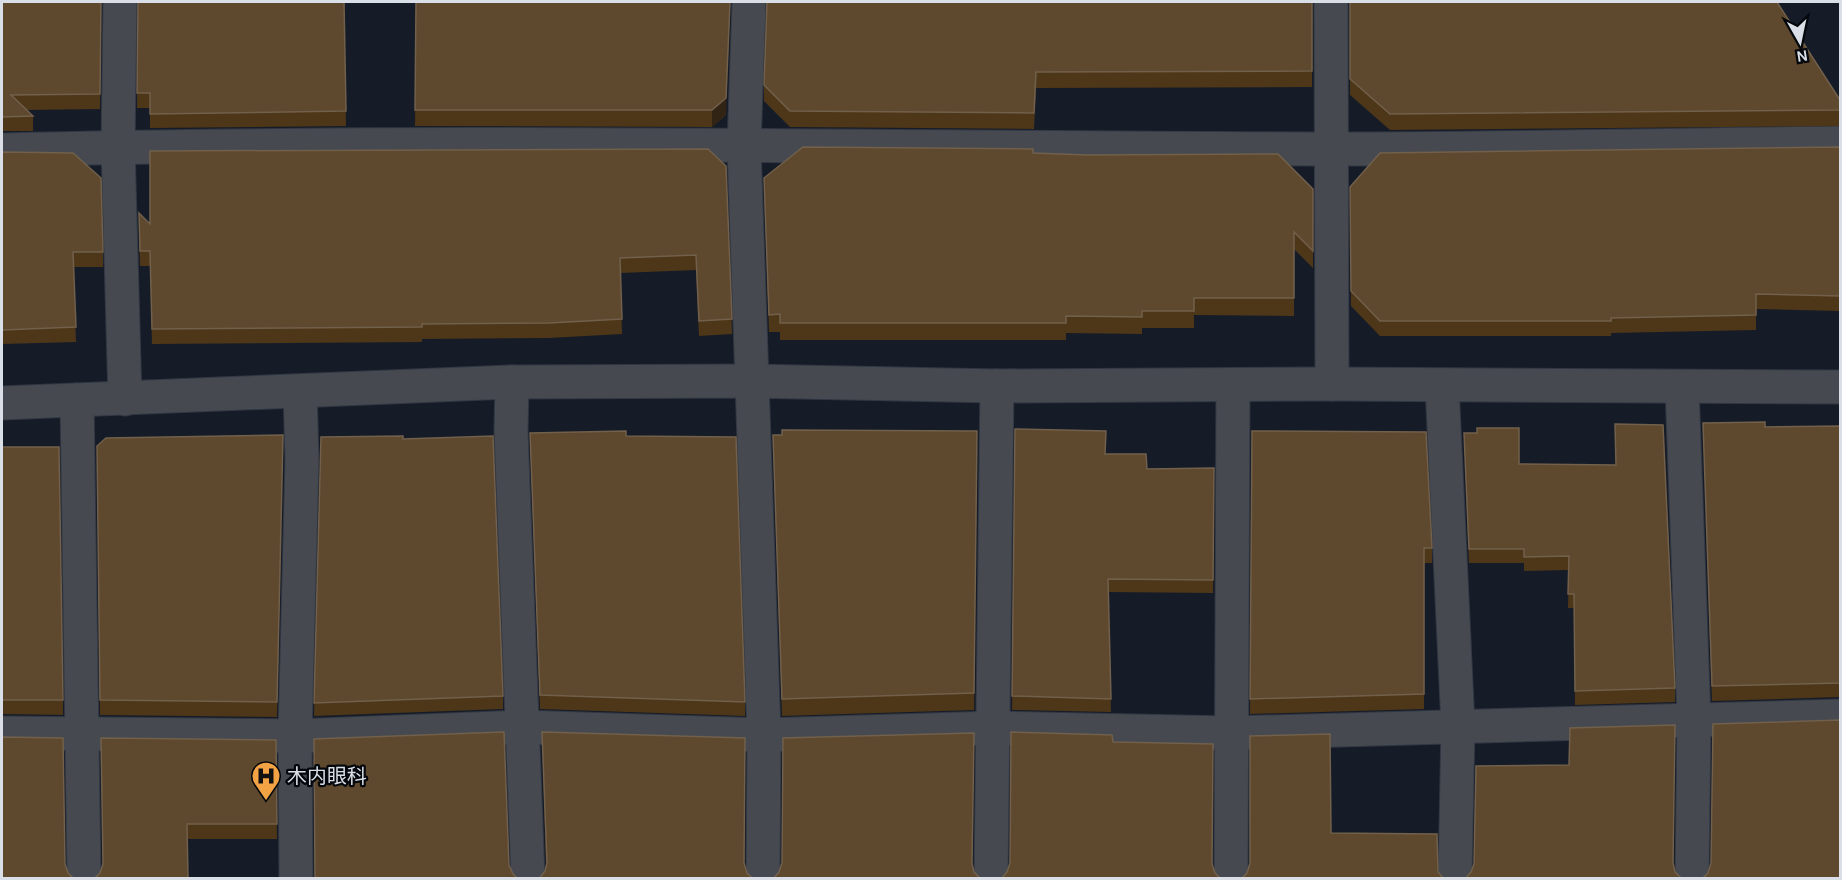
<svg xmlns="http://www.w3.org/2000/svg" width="1842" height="880" font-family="Karla,'Noto Sans JP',sans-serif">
<rect width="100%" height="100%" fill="#151c28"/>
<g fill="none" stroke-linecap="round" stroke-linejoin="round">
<!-- minor casing -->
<g stroke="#313743" stroke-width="35">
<g id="minor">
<polyline points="120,2 118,147 125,399"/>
<polyline points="749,2 744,146 764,735 763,878"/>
<polyline points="1331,2 1332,384"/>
<path d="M2 150C442 139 883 148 1323 149 1495 149 1668 145 1840 143"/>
<polyline points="512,382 511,431 528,878"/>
<polyline points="1442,385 1458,726 1455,878"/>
<polyline points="1682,387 1694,720 1692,878"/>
<polyline points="77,400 84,878"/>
<polyline points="2,733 295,736 522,727 764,735 993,728 1230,733 1840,716"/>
<polyline points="296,878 295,736 302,459 300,391"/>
<polyline points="991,878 997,386"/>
<polyline points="1231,878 1233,386"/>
</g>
</g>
<!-- tertiary casing -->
<g stroke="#313743" stroke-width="35">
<polyline id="tertiary" points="2,403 512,382 751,381 997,386 1332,384 1840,387"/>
</g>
<!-- minor -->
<use href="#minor" stroke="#464a50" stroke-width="33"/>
<!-- tertiary -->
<use href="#tertiary" stroke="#464a50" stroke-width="33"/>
</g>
<!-- wall -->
<g fill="#4e3618">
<polygon points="2,2 101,2 100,109 27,110 33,116 33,131 2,131"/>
<polygon points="138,2 344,2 346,126 150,128 150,108 137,108"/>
<polygon points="416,2 726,115 712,127 415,126"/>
<polygon points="1312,2 1312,87 1036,88 1034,129 790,127 764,101 764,85"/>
<polygon points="1350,2 1840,100 1840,126 1390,130 1350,95"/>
<polygon points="1840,147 1840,311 1756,309 1756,330 1611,333 1611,336 1380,336 1351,306 1350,187"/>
<polygon points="2,152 103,252 103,267 73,267 76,342 2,344"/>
<polygon points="1033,153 1313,189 1313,268 1294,249 1294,316 1194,315 1194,328 1142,328 1142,334 1066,333 1066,340 780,340 780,332 769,332 764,178"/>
<polygon points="726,166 732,334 699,336 696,270 620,273 622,334 549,338 422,339 422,342 152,344 150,266 140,266 139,228 150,224"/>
<polygon points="1703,423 1765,427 1840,426 1840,697 1712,701"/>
<polygon points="1015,429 1106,454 1147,469 1214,468 1213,593 1108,592 1111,712 1012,710"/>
<polygon points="977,431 974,710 782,716 773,435"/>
<polygon points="1252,431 1432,548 1432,563 1424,563 1424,709 1250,714"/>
<polygon points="530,433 626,436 745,702 745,716 540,709"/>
<polygon points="1464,433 1519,464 1675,688 1675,702 1575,705 1574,608 1568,608 1569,570 1524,571 1524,563 1469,563"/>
<polygon points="283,435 277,717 100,715 97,446"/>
<polygon points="321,437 403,439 503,696 503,709 314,716"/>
<polygon points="2,447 63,700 63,715 2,714"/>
<polygon points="542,732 744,863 747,873 545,871 546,865"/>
<polygon points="276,740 277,839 187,839 94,879"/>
</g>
<!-- shaded-wall -->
<polygon fill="#312415" points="730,2 726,115 712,127 712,110"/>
<!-- building -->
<g fill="#5e482e" stroke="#71604b" stroke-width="1.5">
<polygon points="2,2 101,2 100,94 11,95 33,116 2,117"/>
<polygon points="138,2 344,2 346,111 150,114 150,93 137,93"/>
<polygon points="416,2 730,2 726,98 712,110 415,110"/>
<polygon points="767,2 1312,2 1312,71 1036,72 1034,113 790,111 764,85"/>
<polygon points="1350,2 1777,2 1840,100 1840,110 1390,114 1350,79"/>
<polygon points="803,147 1033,149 1033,153 1087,155 1278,154 1313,189 1313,251 1294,232 1294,298 1194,298 1194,311 1142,311 1142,317 1066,316 1066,323 780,323 780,314 769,315 764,178"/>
<polygon points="1840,147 1840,296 1756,294 1756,315 1611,318 1611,321 1380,321 1351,291 1350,187 1380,153"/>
<polygon points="708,149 726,166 732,319 699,321 696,255 620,258 622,319 549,323 422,324 422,327 152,329 150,251 140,251 139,213 150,224 150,151"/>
<polygon points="2,152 73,153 101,178 103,252 73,252 76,327 2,330"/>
<polygon points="1765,422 1765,427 1840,426 1840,683 1712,686 1703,423"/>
<polygon points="1615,424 1663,425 1675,688 1575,691 1574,594 1568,594 1569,556 1524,557 1524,549 1469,549 1464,433 1477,433 1477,428 1519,428 1519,464 1616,465"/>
<polygon points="1015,429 1106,431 1105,454 1146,454 1147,469 1214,468 1213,580 1108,579 1111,699 1012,696"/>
<polygon points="782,430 977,431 974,693 782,699 773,435 782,435"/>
<polygon points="626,431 626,436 736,437 745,702 540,695 530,433"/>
<polygon points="1252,431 1426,432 1432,548 1424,548 1424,694 1250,699"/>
<polygon points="283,435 277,702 100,700 97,446 106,438"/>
<polygon points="403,436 403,439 493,436 503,696 314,703 321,437"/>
<polygon points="2,447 59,447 63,700 2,700"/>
<polygon points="1840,720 1840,879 1702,879 1708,873 1711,863 1713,724"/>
<polygon points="1675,725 1673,863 1675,872 1682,879 1465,879 1471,872 1474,864 1476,766 1569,765 1570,728"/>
<polygon points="504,732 509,865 513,874 518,879 315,879 314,739"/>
<polygon points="542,732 745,738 744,863 747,873 753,879 539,879 545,871 547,863"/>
<polygon points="1011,732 1112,735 1113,742 1213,744 1212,864 1215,873 1221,879 1001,879 1007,872 1010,863"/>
<polygon points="974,733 972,864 974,872 981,879 773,879 779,872 782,863 783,738"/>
<polygon points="1330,734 1331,833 1437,834 1438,872 1444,879 1241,879 1247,873 1250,863 1250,736"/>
<polygon points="2,737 63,738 65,864 68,873 74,879 2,879"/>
<polygon points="101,738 276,740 277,824 187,824 188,879 94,879 100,873 103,864"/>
</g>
<!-- icons -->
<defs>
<g id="hospital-pin" transform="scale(1.5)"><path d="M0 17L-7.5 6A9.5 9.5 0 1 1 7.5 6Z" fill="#f4a344" stroke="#04070b"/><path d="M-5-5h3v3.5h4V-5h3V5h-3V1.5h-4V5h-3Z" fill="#111"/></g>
</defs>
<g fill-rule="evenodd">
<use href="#hospital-pin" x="266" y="776"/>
</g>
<g text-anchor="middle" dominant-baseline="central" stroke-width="4.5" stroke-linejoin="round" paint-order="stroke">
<!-- poi labels -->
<g font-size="20" fill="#dadfe7" stroke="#04070b" text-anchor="start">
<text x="287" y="776">木内眼科</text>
</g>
</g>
<!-- border -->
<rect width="1842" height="880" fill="none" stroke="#dadfe7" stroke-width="6"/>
<!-- north arrow -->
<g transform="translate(1800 42) rotate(171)" stroke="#04070b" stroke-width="4.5" paint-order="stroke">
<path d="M0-4.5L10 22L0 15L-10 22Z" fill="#dadfe7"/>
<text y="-9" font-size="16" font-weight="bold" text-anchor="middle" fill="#dadfe7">N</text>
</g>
</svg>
